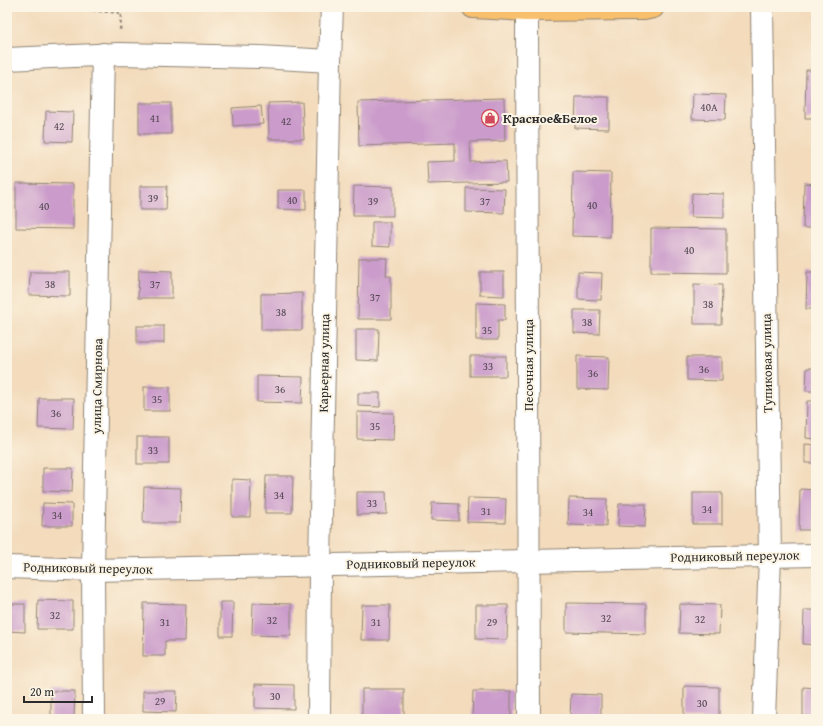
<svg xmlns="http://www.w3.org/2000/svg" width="823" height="726" font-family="'Gentium Book Plus',serif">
<rect width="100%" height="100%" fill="#fcf5e5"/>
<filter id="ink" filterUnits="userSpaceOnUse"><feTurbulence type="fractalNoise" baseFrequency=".025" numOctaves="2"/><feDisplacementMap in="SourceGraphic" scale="8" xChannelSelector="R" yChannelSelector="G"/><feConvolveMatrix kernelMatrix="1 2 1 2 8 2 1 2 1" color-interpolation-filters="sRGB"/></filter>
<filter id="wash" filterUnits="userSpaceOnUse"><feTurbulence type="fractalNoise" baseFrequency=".012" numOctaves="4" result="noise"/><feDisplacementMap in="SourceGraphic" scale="16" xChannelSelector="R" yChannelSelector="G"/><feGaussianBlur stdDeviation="0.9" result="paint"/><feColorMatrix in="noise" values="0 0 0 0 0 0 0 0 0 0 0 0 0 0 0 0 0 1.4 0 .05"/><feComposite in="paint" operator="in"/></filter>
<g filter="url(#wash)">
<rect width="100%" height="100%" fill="#f3dbbc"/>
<g id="blocks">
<!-- building -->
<g fill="#ca9bcb">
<polygon points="806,70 816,70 816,118 805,118"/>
<polygon points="693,94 726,95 725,120 692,119"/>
<polygon points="576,97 609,97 609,129 575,128"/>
<polygon points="504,98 505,141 470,142 471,162 506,161 507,182 428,184 427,162 455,161 455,143 359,146 358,102"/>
<polygon points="302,102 304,139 269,139 268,103"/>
<rect x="139" y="103" width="32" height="31"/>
<polygon points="261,106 263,124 233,126 232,108"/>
<polygon points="46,111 73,112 72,142 45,141"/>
<polygon points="573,172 611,173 610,237 572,236"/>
<polygon points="16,183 73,184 73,229 16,228"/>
<polygon points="804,183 816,184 816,228 803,228"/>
<polygon points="140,186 167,186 166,210 140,210"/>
<polygon points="354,186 393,187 393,216 353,216"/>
<polygon points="466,188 505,189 504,213 466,212"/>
<polygon points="278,190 306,190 306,210 278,209"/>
<polygon points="692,193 724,194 724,218 691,217"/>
<polygon points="372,222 390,222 390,247 372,246"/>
<polygon points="651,228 726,229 726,273 651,272"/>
<polygon points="359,258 387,258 386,276 391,276 391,319 358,319"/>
<polygon points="139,270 172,271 172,298 138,298"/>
<polygon points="30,272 70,272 70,296 29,295"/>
<polygon points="480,272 504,272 504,296 480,295"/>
<polygon points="578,272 602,273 601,300 578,299"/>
<polygon points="807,272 816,272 816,309 806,309"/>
<polygon points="694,284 722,285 721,324 694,324"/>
<polygon points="302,293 302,330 261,330 261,294"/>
<polygon points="476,303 505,304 505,320 498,320 498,340 476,340"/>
<polygon points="574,310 600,310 599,334 574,333"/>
<rect x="137" y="326" width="27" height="17"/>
<polygon points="356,329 379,329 378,361 356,360"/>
<rect x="470" y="356" width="36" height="20"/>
<polygon points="577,356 609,357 608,390 577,389"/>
<polygon points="687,357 722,357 722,381 687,380"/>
<polygon points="807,368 816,368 816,391 806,391"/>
<polygon points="257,376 303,377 302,403 257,402"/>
<rect x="144" y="387" width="26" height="24"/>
<polygon points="358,393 380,393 380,407 358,406"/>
<polygon points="39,398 74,398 73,429 38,428"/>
<polygon points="807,401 816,401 816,439 806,438"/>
<polygon points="357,412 394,413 393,440 357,439"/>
<rect x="137" y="437" width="32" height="27"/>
<polygon points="805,444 816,445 816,463 805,463"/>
<polygon points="43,468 73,468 72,492 43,491"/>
<polygon points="266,476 293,476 292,513 265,513"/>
<polygon points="232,479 251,480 250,517 232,517"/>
<polygon points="144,487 181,488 180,523 143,523"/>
<polygon points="800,489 816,490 816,530 799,530"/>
<polygon points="357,492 386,492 387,514 357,515"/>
<rect x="693" y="493" width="29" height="31"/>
<polygon points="468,498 506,499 505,523 467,522"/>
<polygon points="569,498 607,499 606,526 568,525"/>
<polygon points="43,503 72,504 72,526 42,526"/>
<polygon points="432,503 459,504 459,521 431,520"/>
<polygon points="619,504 646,504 645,527 618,526"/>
<polygon points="38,600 73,601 73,629 37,629"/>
<polygon points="220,602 233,602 232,636 220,636"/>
<polygon points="144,603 186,604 185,641 165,641 165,656 143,656"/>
<polygon points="253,603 291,604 291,636 252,635"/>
<polygon points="566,603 646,604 646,634 566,632"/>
<polygon points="7,604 25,604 25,632 7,631"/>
<polygon points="680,604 720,605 719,634 679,633"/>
<polygon points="362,605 390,605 389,640 361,640"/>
<polygon points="476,605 508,605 507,640 476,639"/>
<polygon points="804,610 816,610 816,645 803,644"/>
<polygon points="255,684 294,685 294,709 255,708"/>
<polygon points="684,686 719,687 719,719 684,719"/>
<polygon points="803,687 816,688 816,717 803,716"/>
<rect x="362" y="689" width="42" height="30"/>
<polygon points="51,691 75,691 74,719 51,719"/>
<polygon points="143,691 177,691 176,712 143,711"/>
<polygon points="473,691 511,691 511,719 472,719"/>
<polygon points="571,694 601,695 601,719 570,719"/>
<rect x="265" y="717" width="29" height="2"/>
</g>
</g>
</g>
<g filter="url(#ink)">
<use href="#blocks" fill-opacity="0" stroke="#8f8374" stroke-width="1"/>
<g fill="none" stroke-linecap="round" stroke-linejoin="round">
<!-- street casing -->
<g stroke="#8f8374" stroke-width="24">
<g id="street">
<polyline points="762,7 770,556 764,719"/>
<polyline points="527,10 529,719"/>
<polyline points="7,59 119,54 260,57 330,61"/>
<polyline points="7,567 93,570 816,555"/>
<polyline points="94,719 93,570 103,54"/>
<polyline points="319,719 320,565 330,61 332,7"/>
</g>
</g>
<!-- primary casing -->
<g stroke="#8f8374" stroke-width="24">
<polyline id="primary" points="473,7 527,10 644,9 653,7"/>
</g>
<!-- path -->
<polyline stroke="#8f8374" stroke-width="2.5" stroke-dasharray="3 3" stroke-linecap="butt" points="57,7 121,13 120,32"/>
<!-- street -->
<use href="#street" stroke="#fff" stroke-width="22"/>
<!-- primary -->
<use href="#primary" stroke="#f8bf6c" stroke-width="22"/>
</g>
</g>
<!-- icons -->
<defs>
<g id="shop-ring" transform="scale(0.9)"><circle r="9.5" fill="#fcf5e5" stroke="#d1495b" stroke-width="1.5"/><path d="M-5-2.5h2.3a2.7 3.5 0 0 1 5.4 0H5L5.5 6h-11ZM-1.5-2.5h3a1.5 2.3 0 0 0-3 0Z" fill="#d1495b"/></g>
</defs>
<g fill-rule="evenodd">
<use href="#shop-ring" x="490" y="118"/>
</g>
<g text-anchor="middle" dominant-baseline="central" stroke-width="4" stroke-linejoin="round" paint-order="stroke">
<!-- number labels -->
<g font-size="11" fill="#534753">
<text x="709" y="107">40А</text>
<text x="155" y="118">41</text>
<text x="286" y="121">42</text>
<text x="59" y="126">42</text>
<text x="153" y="198">39</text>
<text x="292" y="200">40</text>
<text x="373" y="201">39</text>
<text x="485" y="201">37</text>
<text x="592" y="205">40</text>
<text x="44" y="206">40</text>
<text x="689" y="250">40</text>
<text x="50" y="284">38</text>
<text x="155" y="284">37</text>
<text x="375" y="297">37</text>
<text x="708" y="304">38</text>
<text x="281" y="312">38</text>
<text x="587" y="322">38</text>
<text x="487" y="330">35</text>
<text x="488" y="366">33</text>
<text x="704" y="369">36</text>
<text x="593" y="373">36</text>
<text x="280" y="389">36</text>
<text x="157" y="399">35</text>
<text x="56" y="413">36</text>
<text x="375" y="426">35</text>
<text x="153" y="450">33</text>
<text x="279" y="495">34</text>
<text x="372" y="503">33</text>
<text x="707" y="509">34</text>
<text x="486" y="511">31</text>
<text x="588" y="512">34</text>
<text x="57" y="515">34</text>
<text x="55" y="615">32</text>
<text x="606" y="618">32</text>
<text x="700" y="619">32</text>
<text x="272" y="620">32</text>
<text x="165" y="622">31</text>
<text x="376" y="622">31</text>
<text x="492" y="622">29</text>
<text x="275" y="696">30</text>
<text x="160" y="701">29</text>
<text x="702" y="703">30</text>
</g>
<!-- poi labels -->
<g font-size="13" font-weight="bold" fill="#2b2b2b" stroke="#fcf5e5" text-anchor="start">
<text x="503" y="118">Красное&amp;Белое</text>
</g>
<!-- street labels -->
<g font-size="13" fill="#2b2b2b" stroke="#fcf5e5">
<text transform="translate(324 363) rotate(-89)">Карьерная улица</text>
<text transform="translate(767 363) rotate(-91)">Тупиковая улица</text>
<text transform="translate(528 365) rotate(-90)">Песочная улица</text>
<text transform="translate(97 386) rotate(-89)">улица Смирнова</text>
<text transform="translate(735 556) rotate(-1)">Родниковый переулок</text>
<text transform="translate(411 563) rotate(-1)">Родниковый переулок</text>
<text transform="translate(88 568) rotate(1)">Родниковый переулок</text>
</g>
</g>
<!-- margin -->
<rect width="823" height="726" fill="none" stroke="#fcf5e5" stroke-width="24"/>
<!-- scale -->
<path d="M24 696v6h68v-6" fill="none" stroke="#2b2b2b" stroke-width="2"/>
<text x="30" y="696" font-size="12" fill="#2b2b2b" stroke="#fcf5e5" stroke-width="3" paint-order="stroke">20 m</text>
</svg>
